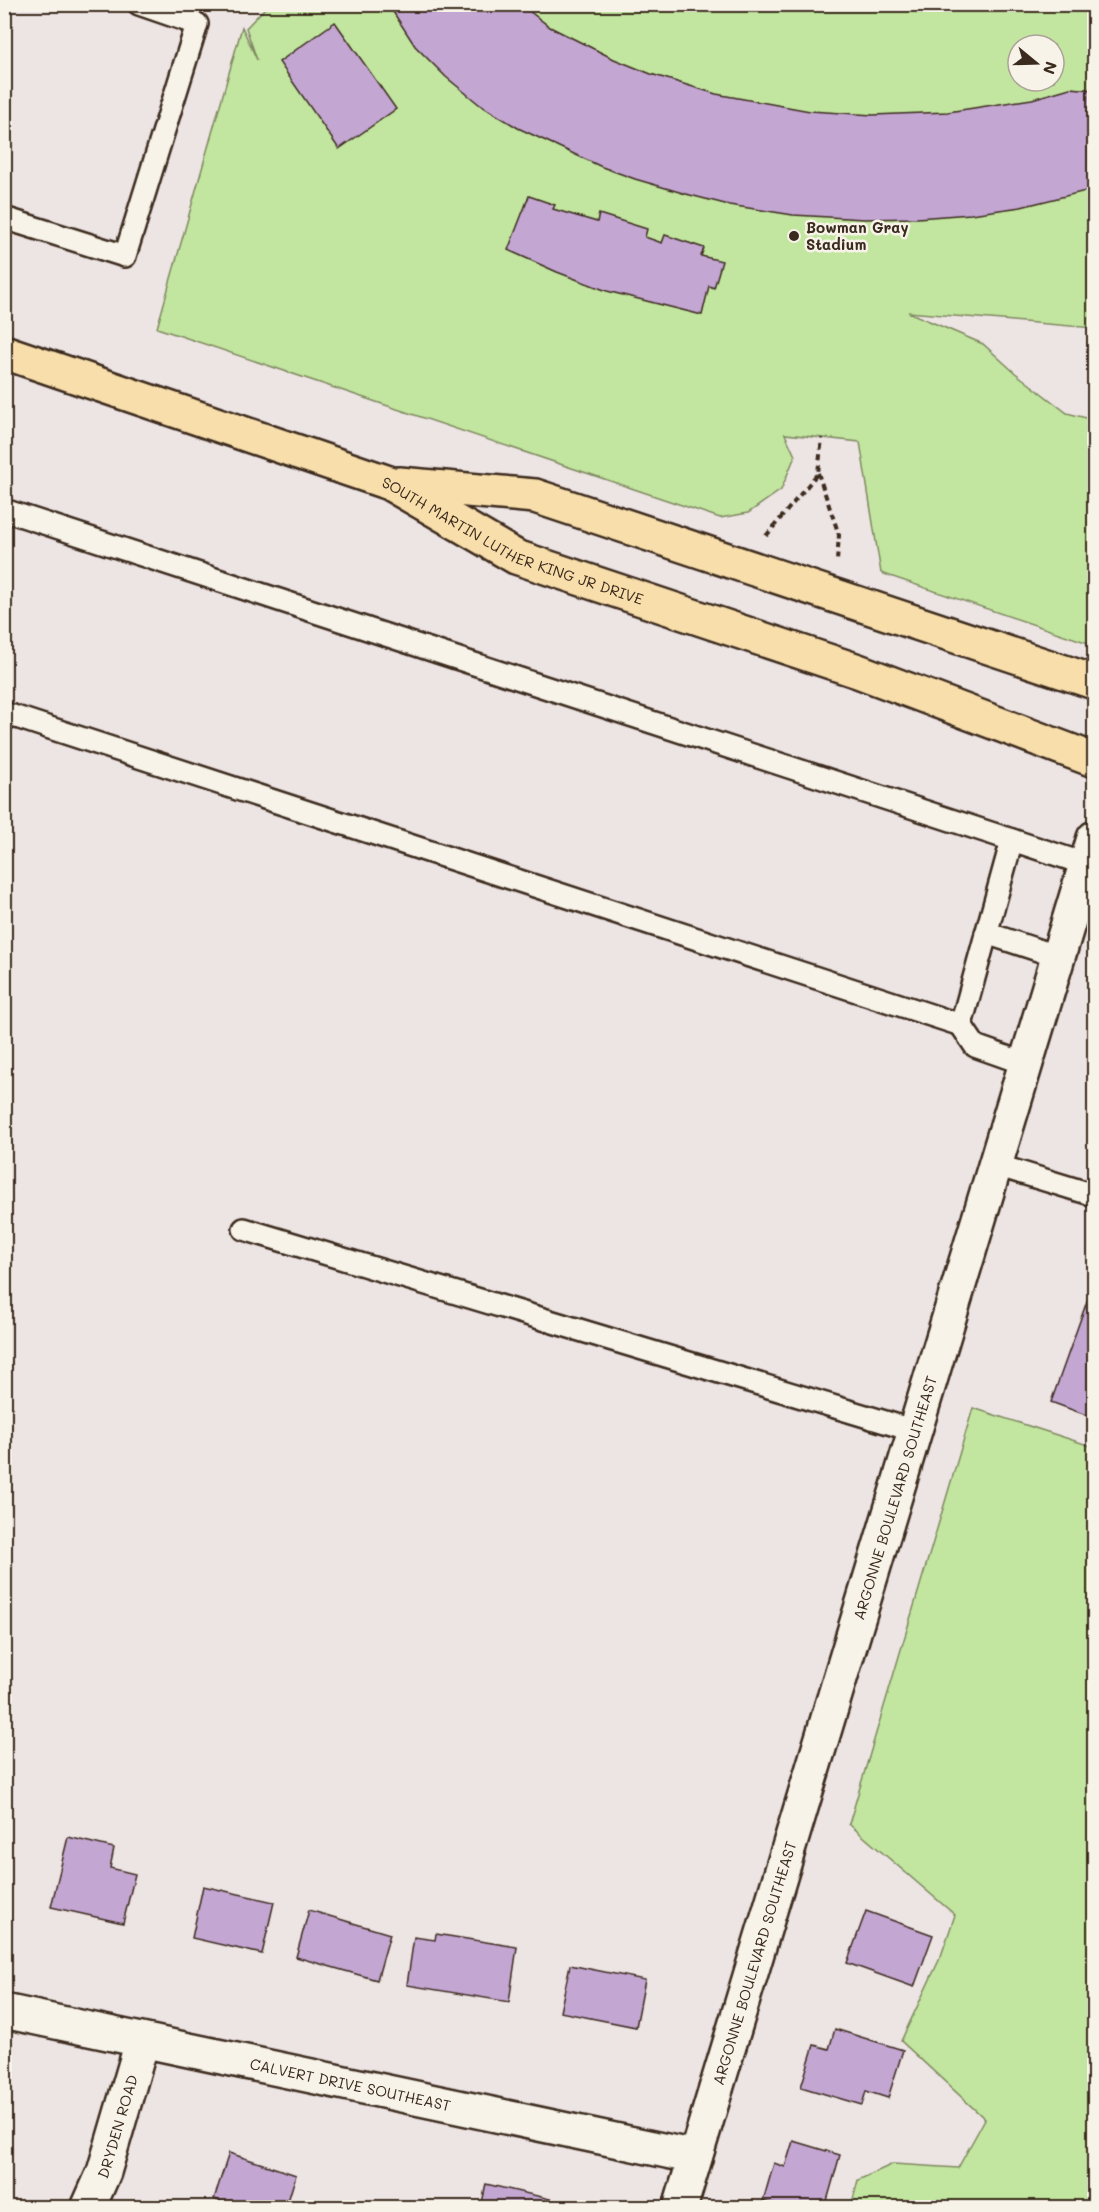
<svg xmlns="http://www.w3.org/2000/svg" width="1099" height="2212" font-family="Mali,sans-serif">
<rect width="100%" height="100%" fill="#ede4e4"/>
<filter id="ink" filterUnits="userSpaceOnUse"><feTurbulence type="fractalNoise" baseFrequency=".0167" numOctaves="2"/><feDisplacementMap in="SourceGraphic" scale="12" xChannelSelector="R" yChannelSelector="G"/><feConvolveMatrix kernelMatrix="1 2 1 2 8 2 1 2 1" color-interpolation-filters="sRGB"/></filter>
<g filter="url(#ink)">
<!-- green -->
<g fill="#c2e6a0" stroke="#7e885f" stroke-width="1.5" fill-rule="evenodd">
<path d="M265 5H1094V328L908 312 983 344 1014 372 1067 413 1094 420V645L881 573 860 442 785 434 795 456 781 490 748 513 720 518 157 328 242 27 257 60 246 28 265 8ZM1018 45H1054V81H1018Z"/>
<polygon points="973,1408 1094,1447 1094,2207 851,2207 858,2180 893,2164 958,2168 985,2119 901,2041 941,1956 955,1915 849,1824"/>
</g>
<!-- building -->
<g fill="#c4a6d3" stroke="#3b2a1e" stroke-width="1.5">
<polygon points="388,4 520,4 550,27 614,59 651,74 716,94 810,111 873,115 948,112 1032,99 1070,88 1094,90 1094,189 1021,207 971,214 917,218 864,219 793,215 729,205 686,194 635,179 602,167 518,128 480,105 446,77 415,46"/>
<polygon points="335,22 396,109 339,149 279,62"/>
<polygon points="529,196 555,205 553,209 597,222 599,214 647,229 645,237 662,243 665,235 704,248 701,256 722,261 714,288 709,286 702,315 607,291 557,272 508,250"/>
<polygon points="1091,1290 1094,1292 1094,1418 1051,1402"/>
<polygon points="68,1837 114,1848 110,1868 135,1874 123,1923 51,1907"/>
<polygon points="203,1886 274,1902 262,1954 192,1938"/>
<polygon points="309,1910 390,1934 377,1980 296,1957"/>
<polygon points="866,1911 933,1935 914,1987 847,1963"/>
<polygon points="436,1934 517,1947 509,2002 407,1985 414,1937 435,1940"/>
<polygon points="570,1965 645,1980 636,2027 560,2012"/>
<polygon points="835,2029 903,2050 888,2098 866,2091 862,2105 801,2087 814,2045 829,2049"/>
<polygon points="793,2141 840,2155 825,2208 786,2208 763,2201 774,2163 785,2167"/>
<polygon points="229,2153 296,2175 286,2208 240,2208 214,2199"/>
<polygon points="486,2184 559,2201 558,2208 481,2208"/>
</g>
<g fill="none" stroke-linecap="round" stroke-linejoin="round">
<!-- lane casing -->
<g stroke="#3b2a1e" stroke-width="26">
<g id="lane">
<polyline points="4,218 125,256 197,24 139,4"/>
<polyline points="4,510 1012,840 961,1025 4,713"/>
<polyline points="1012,840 1094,867"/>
<polyline points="986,933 1059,957"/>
<polyline points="961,1025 975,1046 1026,1064"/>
<polyline points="996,1165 1094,1195"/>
<polyline points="244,1229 915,1431"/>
</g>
</g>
<!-- street casing -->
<g stroke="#3b2a1e" stroke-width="38">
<g id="street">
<path id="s1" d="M4 2011 695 2157"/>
<path id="s2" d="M88 2208 104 2172 142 2042"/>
</g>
</g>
<!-- secondary casing -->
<g stroke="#3b2a1e" stroke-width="38">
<g id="secondary">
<path id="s3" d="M680 2208 1094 838"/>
</g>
</g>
<!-- primary casing -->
<g stroke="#3b2a1e" stroke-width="38">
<g id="primary">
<path id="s4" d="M4 352 389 483 516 557 858 671 1094 760"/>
<polyline points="399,484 535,496 1094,682"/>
</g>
</g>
<!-- path -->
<g stroke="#3b2a1e" stroke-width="4" stroke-dasharray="6 4.5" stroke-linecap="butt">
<polyline points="818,473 839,535 837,561"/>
<polyline points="766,536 818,473 822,438"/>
</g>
<!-- lane -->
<use href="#lane" stroke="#f7f3e8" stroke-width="21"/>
<!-- street -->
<use href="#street" stroke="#f7f3e8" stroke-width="33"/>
<!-- secondary -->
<use href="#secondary" stroke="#f7f3e8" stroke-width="33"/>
<!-- primary -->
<use href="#primary" stroke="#f8deab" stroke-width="33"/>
</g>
</g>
<!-- markers -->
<circle fill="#3b2a1e" stroke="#f7f3e8" stroke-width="2" cx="794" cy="236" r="6"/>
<g text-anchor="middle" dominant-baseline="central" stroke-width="5" stroke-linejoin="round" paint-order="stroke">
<!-- poi labels -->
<g font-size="15" font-weight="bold" fill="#3b2a1e" stroke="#f7f3e8" text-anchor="start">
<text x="806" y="227">Bowman Gray<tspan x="806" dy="17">Stadium</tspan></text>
</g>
<!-- street labels -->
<g font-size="15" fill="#3b2a1e" stroke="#f7f3e8">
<text stroke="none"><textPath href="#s4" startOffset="544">SOUTH MARTIN LUTHER KING JR DRIVE</textPath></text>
<text stroke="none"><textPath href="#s3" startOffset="742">ARGONNE BOULEVARD SOUTHEAST</textPath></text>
<text stroke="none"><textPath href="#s3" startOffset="256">ARGONNE BOULEVARD SOUTHEAST</textPath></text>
<text stroke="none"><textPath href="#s1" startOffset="354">CALVERT DRIVE SOUTHEAST</textPath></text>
<text stroke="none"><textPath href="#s2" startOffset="87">DRYDEN ROAD</textPath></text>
</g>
</g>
<!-- margin -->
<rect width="1099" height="2212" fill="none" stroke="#f7f3e8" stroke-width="24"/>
<rect x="12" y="12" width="1075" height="2188" fill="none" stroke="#3b2a1e" stroke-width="2" filter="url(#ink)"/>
<!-- north arrow -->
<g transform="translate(1036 63) rotate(109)"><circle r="28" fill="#f7f3e8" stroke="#aca397" stroke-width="1.5"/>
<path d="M0-4.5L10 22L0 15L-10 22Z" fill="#3b2a1e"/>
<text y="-9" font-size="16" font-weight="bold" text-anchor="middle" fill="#3b2a1e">N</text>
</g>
</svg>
